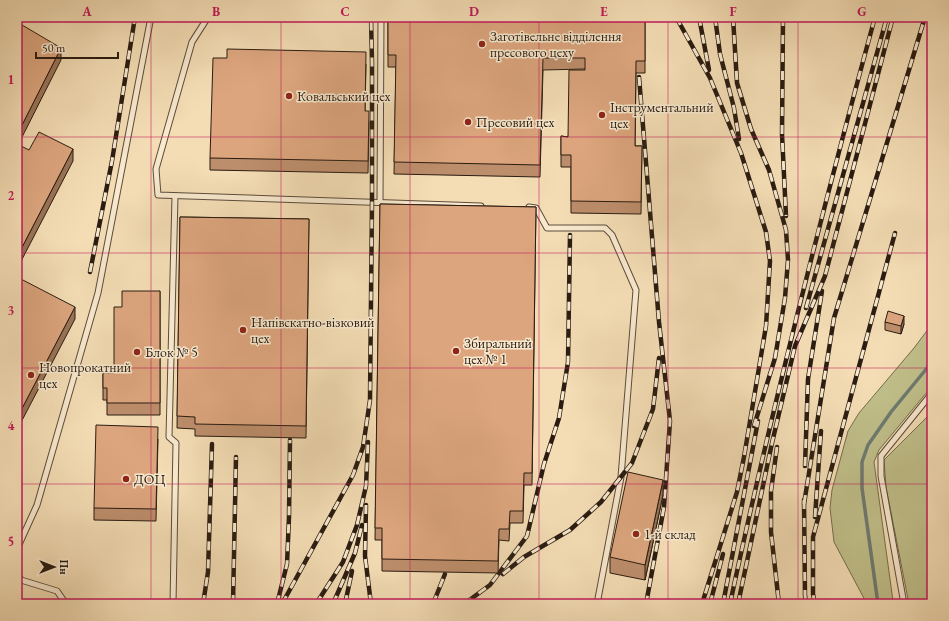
<svg xmlns="http://www.w3.org/2000/svg" width="949" height="621" font-family="'EB Garamond',serif">
<rect width="100%" height="100%" fill="#f4ddb5"/>
<filter id="stains"><feTurbulence type="fractalNoise" baseFrequency=".005" numOctaves="4"/><feColorMatrix values="0 0 0 0 .2 0 0 0 0 .09 0 0 0 0 .02 0 0 0 .5 -.17"/></filter>
<radialGradient id="worn" r=".72"><stop offset=".6" stop-color="#630" stop-opacity="0"/><stop offset="1" stop-color="#630" stop-opacity=".3"/></radialGradient>
<!-- green -->
<g fill="#c0bf8a" stroke="#756e4e">
<polygon points="932,324 932,386 879,450 874,462 893,601 891,604 867,604 834,542 830,508 832,490 848,431 859,413 914,348"/>
<polygon points="932,412 932,604 909,604 886,487 884,460"/>
</g>
<g fill="none" stroke-linecap="round" stroke-linejoin="round">
<!-- stream -->
<polyline stroke="#6e7b72" stroke-width="3.5" points="878,604 862,488 862,462 868,445 891,412 932,362"/>
<!-- service casing -->
<g stroke="#5c4c3a" stroke-width="7">
<g id="service">
<polyline points="208,17 192,42 156,169 158,195 481,206"/>
<polyline points="380,202 381,17"/>
<polyline points="529,207 536,208 547,228 605,228 612,235 636,290 621,477 597,604"/>
<polyline points="17,549 37,505 98,293 151,17"/>
<polyline points="17,574 21,580 57,591 66,604"/>
<polyline points="173,604 176,443 169,437 175,196"/>
<polyline points="904,604 881,476 881,456 932,393"/>
</g>
</g>
<!-- service -->
<use href="#service" stroke="#f8e9cf" stroke-width="5"/>
<!-- rail casing -->
<g stroke="#2a1c11" stroke-width="4.5">
<g id="rail">
<polyline points="676,17 710,78 741,153 766,232 770,261 766,326 744,457 737,492 702,604"/>
<polyline points="699,17 709,70"/>
<polyline points="715,17 720,54 734,108 739,139"/>
<polyline points="733,17 737,83 751,129 769,170 786,230 788,260 785,298 775,358 754,426"/>
<polyline points="783,17 782,134 786,216"/>
<polyline points="639,77 659,322 670,421 664,507 646,604"/>
<polyline points="90,272 112,161 135,17"/>
<polyline points="806,308 887,17"/>
<polyline points="777,447 771,491 771,532 779,604"/>
<polyline points="805,466 808,379 822,291"/>
<polyline points="804,500 805,595 806,604"/>
<polyline points="804,504 834,318 925,17"/>
<polyline points="366,505 365,556 371,604"/>
<polyline points="815,517 821,431"/>
<polyline points="503,574 524,557 570,530 601,502 632,463 653,409 659,358"/>
<polyline points="203,604 208,572 212,444"/>
<polyline points="233,604 236,457"/>
<polyline points="277,604 287,564 289,517 290,440"/>
<polyline points="282,604 353,475 363,447 370,400 372,202 372,63 371,17"/>
<polyline points="316,604 343,562 357,525 366,486 368,442"/>
<polyline points="333,604 355,553 362,525"/>
<polyline points="345,604 352,571"/>
<polyline points="433,604 445,574"/>
<polyline points="464,604 490,585 527,536 544,464 559,418 568,362 570,235"/>
<polyline points="710,604 723,554"/>
<polyline points="723,604 758,421"/>
<path d="M730 604C772 407 822 212 875 17"/>
<polyline points="738,604 772,443 795,346 825,276 893,17"/>
<polyline points="815,604 813,594 813,537 895,233"/>
</g>
</g>
<!-- rail -->
<use href="#rail" stroke="#f8e9cf" stroke-width="3" stroke-dasharray="9" stroke-linecap="butt"/>
</g>
<!-- wall -->
<g fill="#bd8e6c" stroke="#2a1c11">
<polygon points="388,17 645,17 645,73 636,73 635,146 642,146 641,214 571,213 571,167 561,167 561,136 568,137 585,69 543,70 540,177 394,174 396,67 388,67"/>
<polygon points="366,64 365,111 369,122 368,173 210,170 210,158"/>
<polygon points="380,204 536,207 532,485 524,485 523,523 510,523 509,541 499,540 498,573 382,571 382,540 375,540"/>
<polygon points="180,217 309,219 306,438 195,436 195,429 177,428"/>
<polygon points="160,291 160,415 107,415 107,400 103,400 103,373 114,373 122,307"/>
<polygon points="885,322 904,324 901,334 885,330"/>
<polygon points="158,439 156,521 94,520 94,508"/>
<polygon points="663,495 645,580 610,573 610,557"/>
</g>
<!-- shaded-wall -->
<g fill="#9a7458" stroke="#2a1c11">
<polygon points="61,48 61,60 17,147 17,135"/>
<polygon points="73,149 73,161 17,269 17,257"/>
<polygon points="75,307 75,319 17,430 17,418"/>
<polygon points="904,316 904,324 901,334 901,326"/>
<polygon points="663,480 663,495 645,580 645,565"/>
</g>
<!-- building -->
<g fill="#dca57e" stroke="#2a1c11">
<polygon points="388,17 645,17 645,61 636,61 635,146 642,146 641,202 571,201 571,155 561,155 561,136 568,137 569,70 585,70 585,58 543,58 540,165 394,162 396,55 388,55"/>
<polygon points="17,22 61,48 17,135"/>
<polygon points="227,49 366,52 365,111 369,111 368,161 210,158 213,58 227,58"/>
<polygon points="39,132 73,149 17,257 17,144 29,150"/>
<polygon points="380,204 536,207 532,473 524,473 523,511 510,511 509,529 499,529 498,561 382,559 382,528 375,528"/>
<polygon points="180,217 309,219 306,426 195,424 195,417 177,416"/>
<polygon points="17,277 75,307 17,418"/>
<polygon points="122,291 160,291 160,403 107,403 107,388 103,388 103,373 114,373 114,307 122,307"/>
<polygon points="888,311 904,316 901,326 885,322"/>
<polygon points="96,425 158,427 156,509 94,508"/>
<polygon points="628,472 663,480 645,565 610,557"/>
</g>
<!-- grid -->
<path fill="none" stroke="#c2185b" stroke-width="1" stroke-opacity="0.55" d="M151 17V604M281 17V604M410 17V604M539 17V604M668 17V604M798 17V604M17 137H932M17 253H932M17 368H932M17 484H932"/>
<!-- markers -->
<g fill="#8f2418" stroke="#f8e9cf" stroke-width="1.5">
<circle cx="482" cy="44" r="4"/>
<circle cx="289" cy="96" r="4"/>
<circle cx="602" cy="115" r="4"/>
<circle cx="468" cy="122" r="4"/>
<circle cx="243" cy="330" r="4"/>
<circle cx="456" cy="351" r="4"/>
<circle cx="137" cy="352" r="4"/>
<circle cx="31" cy="375" r="4"/>
<circle cx="126" cy="479" r="4"/>
<circle cx="636" cy="534" r="4"/>
</g>
<g text-anchor="middle" dominant-baseline="central" stroke-width="3" stroke-linejoin="round" paint-order="stroke">
<!-- poi labels -->
<g font-size="14" fill="#2a1c11" stroke="#f8e9cf" text-anchor="start">
<text x="490" y="36">Заготівельне відділення<tspan x="490" dy="16">пресового цеху</tspan></text>
<text x="297" y="96">Ковальський цех</text>
<text x="610" y="107">Інструментальний<tspan x="610" dy="16">цех</tspan></text>
<text x="476" y="122">Пресовий цех</text>
<text x="251" y="322">Напівскатно-візковий<tspan x="251" dy="16">цех</tspan></text>
<text x="464" y="343">Збиральний<tspan x="464" dy="16">цех № 1</tspan></text>
<text x="145" y="352">Блок № 5</text>
<text x="39" y="367">Новопрокатний<tspan x="39" dy="16">цех</tspan></text>
<text x="134" y="479">ДОЦ</text>
<text x="644" y="534">1-й склад</text>
</g>
</g>
<!-- margin -->
<rect width="949" height="621" fill="none" stroke="#f4ddb5" stroke-width="44"/>
<!-- north arrow -->
<g transform="translate(54 567) rotate(90)" stroke="#f8e9cf" stroke-width="3" paint-order="stroke">
<path d="M0-3L7 15L0 10L-7 15Z" fill="#2a1c11"/>
<text y="-6" font-size="11" font-weight="bold" text-anchor="middle" fill="#2a1c11">Пн</text>
</g>
<!-- scale -->
<path d="M36 52v6h82v-6" fill="none" stroke="#2a1c11" stroke-width="2"/>
<text x="42" y="52" font-size="12" fill="#2a1c11" stroke="#f8e9cf" stroke-width="3" paint-order="stroke">50 m</text>
<rect x="22" y="22" width="905" height="577" fill="none" stroke="#c2185b" stroke-width="1.5"/>
<g font-size="13" text-anchor="middle" font-weight="bold" fill="#c2185b">
<text x="87" y="16">A</text>
<text x="216" y="16">B</text>
<text x="345" y="16">C</text>
<text x="474" y="16">D</text>
<text x="604" y="16">E</text>
<text x="733" y="16">F</text>
<text x="862" y="16">G</text>
<text x="11" y="84">1</text>
<text x="11" y="200">2</text>
<text x="11" y="315">3</text>
<text x="11" y="430">4</text>
<text x="11" y="546">5</text>
</g>
<rect width="100%" height="100%" filter="url(#stains)"/>
<rect width="100%" height="100%" fill="url(#worn)"/>
</svg>
